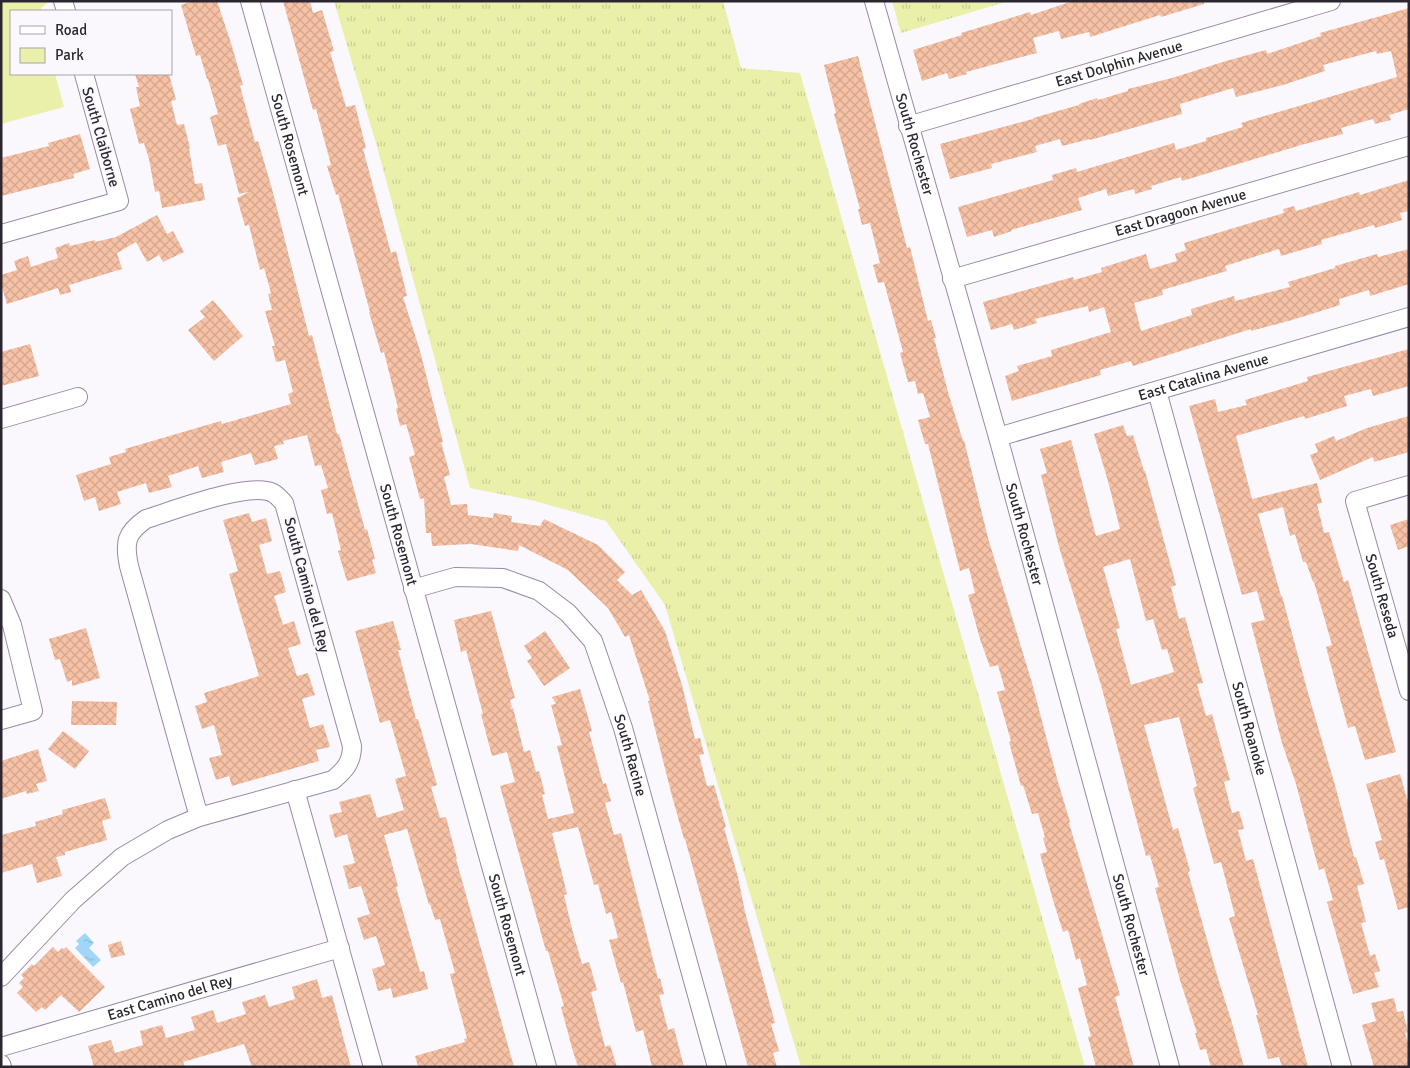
<svg xmlns="http://www.w3.org/2000/svg" width="1410" height="1068" font-family="Signika,sans-serif">
<defs>
<pattern id="grass-tufts" width="24" height="20" patternUnits="userSpaceOnUse" patternTransform="scale(1.25)"><rect width="24" height="20" fill="#eaf0aa"/><path d="M3 7l-1-3M5 7V3M7 7l1-3M15 17l-1-3M17 17v-4M19 17l1-3" fill="none" stroke="#c9ce93"/></pattern>
<pattern id="water-ripples" width="26" height="14" patternUnits="userSpaceOnUse" patternTransform="scale(1.25)"><rect width="26" height="14" fill="#a0d7f7"/><path d="M2 4q2-2 4 0t4 0M15 11q2-2 4 0t4 0" fill="none" stroke="#8ab8d4"/></pattern>
<pattern id="building-cross-hatch" width="8" height="8" patternUnits="userSpaceOnUse" patternTransform="scale(1.25)"><rect width="8" height="8" fill="#f6c1a5"/><path d="M0 0l8 8M0 8l8-8" fill="none" stroke="#d3a68e"/></pattern>
</defs>
<rect width="100%" height="100%" fill="#faf7fd"/>
<!-- grass -->
<g fill="url(#grass-tufts)">
<polygon points="334,1 723,1 741,68 800,73 1085,1067 801,1067 665,605 606,521 535,501 470,488 377,147"/>
<polygon points="892,1 1009,1 901,33"/>
</g>
<!-- park -->
<polygon fill="#eaf0aa" points="1,1 50,1 42,7 40,11 11,11 11,74 55,74 64,107 1,124"/>
<!-- water -->
<polygon fill="url(#water-ripples)" points="85,933 94,943 89,948 101,960 93,967 75,948 79,944 76,941"/>
<!-- building -->
<g fill="url(#building-cross-hatch)" fill-rule="evenodd">
<polygon points="193,1 217,1 231,43 243,85 240,86 255,142 258,141 272,189 309,336 312,335 337,434 339,434 365,530 367,529 375,559 372,560 376,573 347,581 338,551 341,550 332,513 327,514 321,490 328,488 321,465 315,466 307,435 283,441 284,444 274,446 278,459 255,465 251,453 221,462 224,472 202,478 198,466 168,476 172,487 149,493 146,483 117,492 121,504 99,511 95,497 84,501 76,475 111,464 109,457 126,452 125,449 200,427 221,421 222,424 291,404 288,394 293,392 285,360 276,362 272,346 275,346 265,311 272,310 268,294 271,293 264,268 260,270 249,225 245,226 237,198 249,192 239,194 226,144 218,146 210,117 218,114 208,79 207,79 200,55 196,56 181,5"/>
<polygon points="283,1 310,1 313,13 322,10 334,51 330,52 346,107 355,105 366,148 363,149 391,253 396,251 407,296 403,297 420,351 443,442 441,442 450,475 444,477 451,505 467,504 468,515 493,518 494,513 512,516 511,522 540,526 544,519 598,545 625,572 617,580 632,595 641,590 665,631 682,685 695,739 700,738 704,754 699,755 707,786 714,785 726,827 724,828 738,877 745,912 775,1023 771,1024 779,1051 773,1053 777,1067 748,1067 685,839 684,839 672,796 648,701 650,701 629,635 625,637 608,608 568,570 519,545 518,551 471,544 432,546 431,533 426,533 424,498 420,499 409,457 415,455 406,424 400,426 396,409 398,408 384,352 381,353 369,312 370,312 338,194 336,195 327,166 331,165 316,109 313,110"/>
<polygon points="1073,1 1204,1 1204,4 1161,17 1160,15 1090,37 1089,32 1061,39 1059,31 1033,38 1037,53 966,72 967,74 949,79 947,73 922,81 913,50 962,35 961,33 1030,12 1031,15"/>
<polygon points="1409,8 1409,109 1389,115 1391,120 1375,124 1373,119 1341,128 1343,134 1301,145 1182,181 1181,177 1151,186 1152,189 1135,194 1134,189 1108,196 1106,189 1078,198 1082,210 1011,230 1012,231 994,237 992,230 967,237 958,207 1053,180 1052,175 1076,168 1077,172 1174,143 1176,150 1206,141 1206,138 1243,127 1241,123 1397,77 1391,51 1377,54 1376,51 1323,65 1325,71 1283,85 1236,97 1233,88 1180,104 1182,114 1090,140 1090,139 1062,146 1060,139 1035,146 1037,152 991,164 992,168 950,179 940,144 1033,119 1033,118 1079,105 1079,104 1097,98 1098,100 1128,91 1128,89 1172,78 1226,61 1266,50 1267,54 1321,36 1320,33"/>
<polygon points="858,56 907,248 910,247 928,321 931,320 936,338 934,338 948,392 963,441 964,440 988,538 1032,683 1058,782 1070,822 1069,823 1120,995 1115,997 1134,1067 1096,1067 1088,1037 1091,1036 1078,988 1087,985 1080,958 1076,960 1068,930 1063,932 1053,900 1040,854 1047,852 1043,838 1045,837 1038,813 1032,814 1023,785 1021,786 1009,742 1011,741 997,692 1005,690 998,665 990,667 980,639 968,595 975,593 969,568 960,571 928,444 925,444 918,420 930,417 923,393 918,394 915,381 908,382 900,353 903,352 884,282 878,283 873,265 880,263 870,223 862,225 858,209 860,209 834,114 836,113 824,65"/>
<polygon points="135,74 169,74 176,100 171,101 177,125 184,124 190,148 189,148 195,184 202,183 205,200 162,208 159,191 155,192 149,159 144,143 139,144 130,109 140,106 136,87 139,87"/>
<polygon points="80,134 90,169 73,174 74,178 1,196 1,158 49,146 48,143"/>
<polygon points="1409,180 1409,211 1400,213 1402,220 1375,228 1374,225 1321,240 1322,244 1281,256 1279,249 1225,266 1227,271 1162,290 1163,295 1134,303 1141,331 1192,315 1191,309 1234,296 1235,301 1290,287 1288,282 1335,268 1335,266 1377,254 1378,257 1409,249 1409,284 1370,296 1369,290 1339,299 1340,305 1292,320 1251,331 1251,329 1133,366 1131,361 1100,370 1101,375 1012,401 1005,376 1019,371 1017,366 1052,356 1051,350 1111,332 1104,307 1089,312 1088,306 1035,319 1037,323 1014,330 1012,324 991,330 983,302 1073,277 1074,280 1102,272 1101,268 1146,254 1150,269 1177,261 1175,254 1186,250 1184,243 1284,213 1283,209 1294,206 1296,211 1359,192 1360,195"/>
<polygon points="157,215 167,234 173,231 184,252 163,262 159,255 147,262 136,242 117,253 122,269 69,285 71,292 60,295 58,288 7,304 1,284 1,275 17,270 14,261 28,256 31,267 58,258 55,248 69,243 70,246 95,240 95,242 116,237"/>
<polygon points="213,300 243,336 214,361 188,330 205,317 200,311"/>
<polygon points="30,344 39,376 1,386 1,352"/>
<polygon points="1409,349 1409,386 1373,396 1371,389 1344,396 1347,406 1305,419 1304,416 1236,436 1252,499 1317,483 1322,503 1317,504 1324,533 1329,532 1344,582 1348,580 1396,752 1365,760 1355,726 1348,728 1326,647 1332,645 1314,582 1313,582 1306,562 1303,562 1295,534 1290,536 1283,507 1258,514 1281,596 1282,596 1308,693 1335,785 1354,857 1356,857 1364,884 1357,886 1366,922 1361,923 1370,956 1375,954 1380,971 1374,973 1379,987 1353,994 1327,902 1333,900 1324,868 1319,870 1314,852 1296,784 1282,743 1251,623 1265,620 1257,591 1242,595 1189,406 1215,399 1218,412 1247,405 1245,400 1308,381 1307,377"/>
<polygon points="1409,416 1409,452 1374,462 1373,457 1320,480 1310,455 1318,452 1315,444 1334,436 1336,441 1367,428"/>
<path d="M1123 425 1127 436 1133 435 1144 471H1145L1176 585 1171 587 1179 619 1185 617 1203 683 1197 684 1206 716 1212 714 1230 780 1224 782 1232 813 1239 811 1244 829 1238 830 1246 861 1253 859 1308 1067H1282L1279 1057 1268 1059 1256 1015H1258L1229 918 1235 916 1221 862 1214 864 1193 788 1197 786 1179 717 1144 725 1173 830 1178 828 1190 871 1188 872 1217 975 1232 1023 1244 1067H1211L1206 1049 1200 1050 1195 1033H1197L1180 980 1155 888 1159 887 1150 855 1146 856 1101 685 1059 547 1041 475 1047 473 1040 449 1071 440 1096 536 1120 529 1108 481 1094 434ZM1130 559 1146 621 1153 619 1162 650 1167 649 1174 672 1131 685 1116 629 1120 628 1103 567Z"/>
<polygon points="249,513 252,522 266,518 272,541 259,545 267,574 280,571 286,592 274,596 283,625 294,621 301,644 288,648 297,676 308,673 315,695 302,699 310,728 323,724 330,747 316,750 319,761 232,786 229,776 216,780 209,758 222,755 214,725 202,729 195,706 207,702 204,693 259,676 229,574 238,571 223,520"/>
<polygon points="1409,519 1409,546 1398,550 1390,525"/>
<polygon points="491,611 515,698 510,700 512,707 509,710 513,708 524,752 530,750 536,772 539,771 545,794 542,795 548,819 574,813 557,746 562,745 551,705 556,704 552,697 580,689 592,731 589,732 603,784 606,783 611,801 605,803 614,835 621,833 658,979 660,978 664,994 659,995 668,1030 674,1028 684,1067 652,1067 643,1030 636,1032 623,982 621,983 609,940 618,938 611,912 606,914 598,884 594,885 578,827 552,833 567,894 564,895 572,929 582,964 589,962 597,990 591,992 605,1047 610,1045 617,1067 578,1067 572,1048 561,1007 564,1006 548,951 546,951 500,786 515,782 507,752 492,756 481,714 483,714 466,650 461,652 454,620"/>
<polygon points="393,621 401,650 398,650 416,719 418,719 437,785 431,787 440,818 446,817 457,859 456,859 514,1067 418,1067 415,1056 465,1042 464,1039 467,1038 450,974 455,973 440,919 435,920 430,904 429,905 407,829 384,835 398,886 396,887 420,972 424,971 428,989 393,998 391,988 378,991 372,969 385,965 376,936 364,940 357,918 370,914 361,886 349,889 343,866 355,863 347,834 335,838 329,815 342,812 339,802 370,794 377,818 404,810 395,779 406,776 390,720 380,723 355,631"/>
<polygon points="86,628 100,678 72,686 72,680 67,682 60,659 55,660 49,639"/>
<polygon points="545,631 570,668 544,686 527,661 532,658 524,646"/>
<polygon points="72,701 117,702 116,725 71,725"/>
<polygon points="63,731 89,751 75,769 48,749"/>
<polygon points="38,749 47,781 36,784 39,791 27,794 26,791 1,799 1,761"/>
<polygon points="1400,774 1407,799 1409,799 1409,907 1398,910 1384,859 1380,860 1375,842 1382,840 1366,784"/>
<polygon points="105,798 111,818 102,821 107,840 65,852 65,855 56,857 62,876 37,883 32,864 1,873 1,835 36,826 35,822 63,814 62,810"/>
<polygon points="121,941 125,955 111,958 108,945"/>
<polygon points="53,947 58,952 62,948 64,949 66,947 105,987 79,1012 61,995 45,1010 42,1007 36,1012 17,993 23,987 19,983 24,978 21,975 32,964 34,966"/>
<polygon points="317,979 322,998 332,995 351,1067 252,1067 244,1044 183,1062 185,1067 94,1067 88,1046 111,1040 115,1053 143,1045 140,1031 162,1025 166,1038 195,1030 191,1017 213,1010 217,1023 246,1014 242,1002 265,995 269,1007 295,999 292,987"/>
<polygon points="1394,998 1397,1012 1403,1011 1408,1032 1405,1033 1409,1046 1409,1067 1374,1067 1362,1025 1376,1021 1371,1003"/>
</g>
<g fill="none" stroke-linecap="round" stroke-linejoin="round">
<!-- minor casing -->
<g stroke="#998aa4" stroke-width="20">
<g id="minor">
<polyline points="63,1 66,11"/>
<path id="s1" d="M250 1 547 1067"/>
<path id="s2" d="M874 1 998 437 1170 1067"/>
<path id="s3" d="M908 126 1331 1"/>
<polyline points="1,234 119,201 84,74"/>
<path id="s4" d="M952 279 1409 146"/>
<path id="s5" d="M1157 391 1342 1067"/>
<polyline points="1,419 78,397"/>
<path id="s6" d="M998 437 1409 317"/>
<path id="s7" d="M1409 485 1355 501 1409 691"/>
<path id="s8" d="M413 589 455 577 503 578 539 591 568 613 593 641 623 728 717 1067"/>
<polyline points="1,599 12,625 33,711 1,720"/>
<polyline points="295,790 373,1067"/>
<path d="M1 977 73 900 122 857 168 830 199 817 333 780C345 770 352 762 352 746L284 503C281 500 277 495 273 493 250 481 172 511 146 519 126 533 124 542 129 566L199 817"/>
<path id="s9" d="M1 1047 340 948"/>
<polyline points="1,1064 2,1067"/>
</g>
</g>
<!-- minor -->
<use href="#minor" stroke="#fff" stroke-width="18"/>
</g>
<g text-anchor="middle" dominant-baseline="central" stroke-width="4" stroke-linejoin="round" paint-order="stroke">
<!-- street labels -->
<g font-size="15" fill="#2c2631" stroke="#faf7fd">
<text stroke="none"><textPath href="#s3" startOffset="220">East Dolphin Avenue</textPath></text>
<text transform="translate(101 137) rotate(74)">South Claiborne</text>
<text stroke="none"><textPath href="#s1" startOffset="149">South Rosemont</textPath></text>
<text stroke="none"><textPath href="#s2" startOffset="149">South Rochester</textPath></text>
<text stroke="none"><textPath href="#s4" startOffset="238">East Dragoon Avenue</textPath></text>
<text stroke="none"><textPath href="#s6" startOffset="214">East Catalina Avenue</textPath></text>
<text stroke="none"><textPath href="#s2" startOffset="554">South Rochester</textPath></text>
<text stroke="none"><textPath href="#s1" startOffset="554">South Rosemont</textPath></text>
<text transform="translate(307 585) rotate(75)">South Camino del Rey</text>
<text stroke="none"><textPath href="#s7" startOffset="155">South Reseda</textPath></text>
<text stroke="none"><textPath href="#s5" startOffset="350">South Roanoke</textPath></text>
<text stroke="none"><textPath href="#s8" startOffset="324">South Racine</textPath></text>
<text stroke="none"><textPath href="#s1" startOffset="959">South Rosemont</textPath></text>
<text stroke="none"><textPath href="#s2" startOffset="959">South Rochester</textPath></text>
<text stroke="none"><textPath href="#s9" startOffset="176">East Camino del Rey</textPath></text>
</g>
</g>
<!-- border -->
<rect width="1410" height="1068" fill="none" stroke="#2c2631" stroke-width="5"/>
<!-- legend -->
<rect x="10" y="10" width="162" height="65" fill="#faf7fd" stroke="#a8a3ab"/>
<rect x="20" y="26" width="25" height="8" fill="#ffffff" stroke="#a8a3ab"/>
<text x="55" y="35" font-size="15" fill="#2c2631">Road</text>
<rect x="20" y="48" width="25" height="15" fill="#eaf0aa" stroke="#a8a3ab"/>
<text x="55" y="60" font-size="15" fill="#2c2631">Park</text>
</svg>
